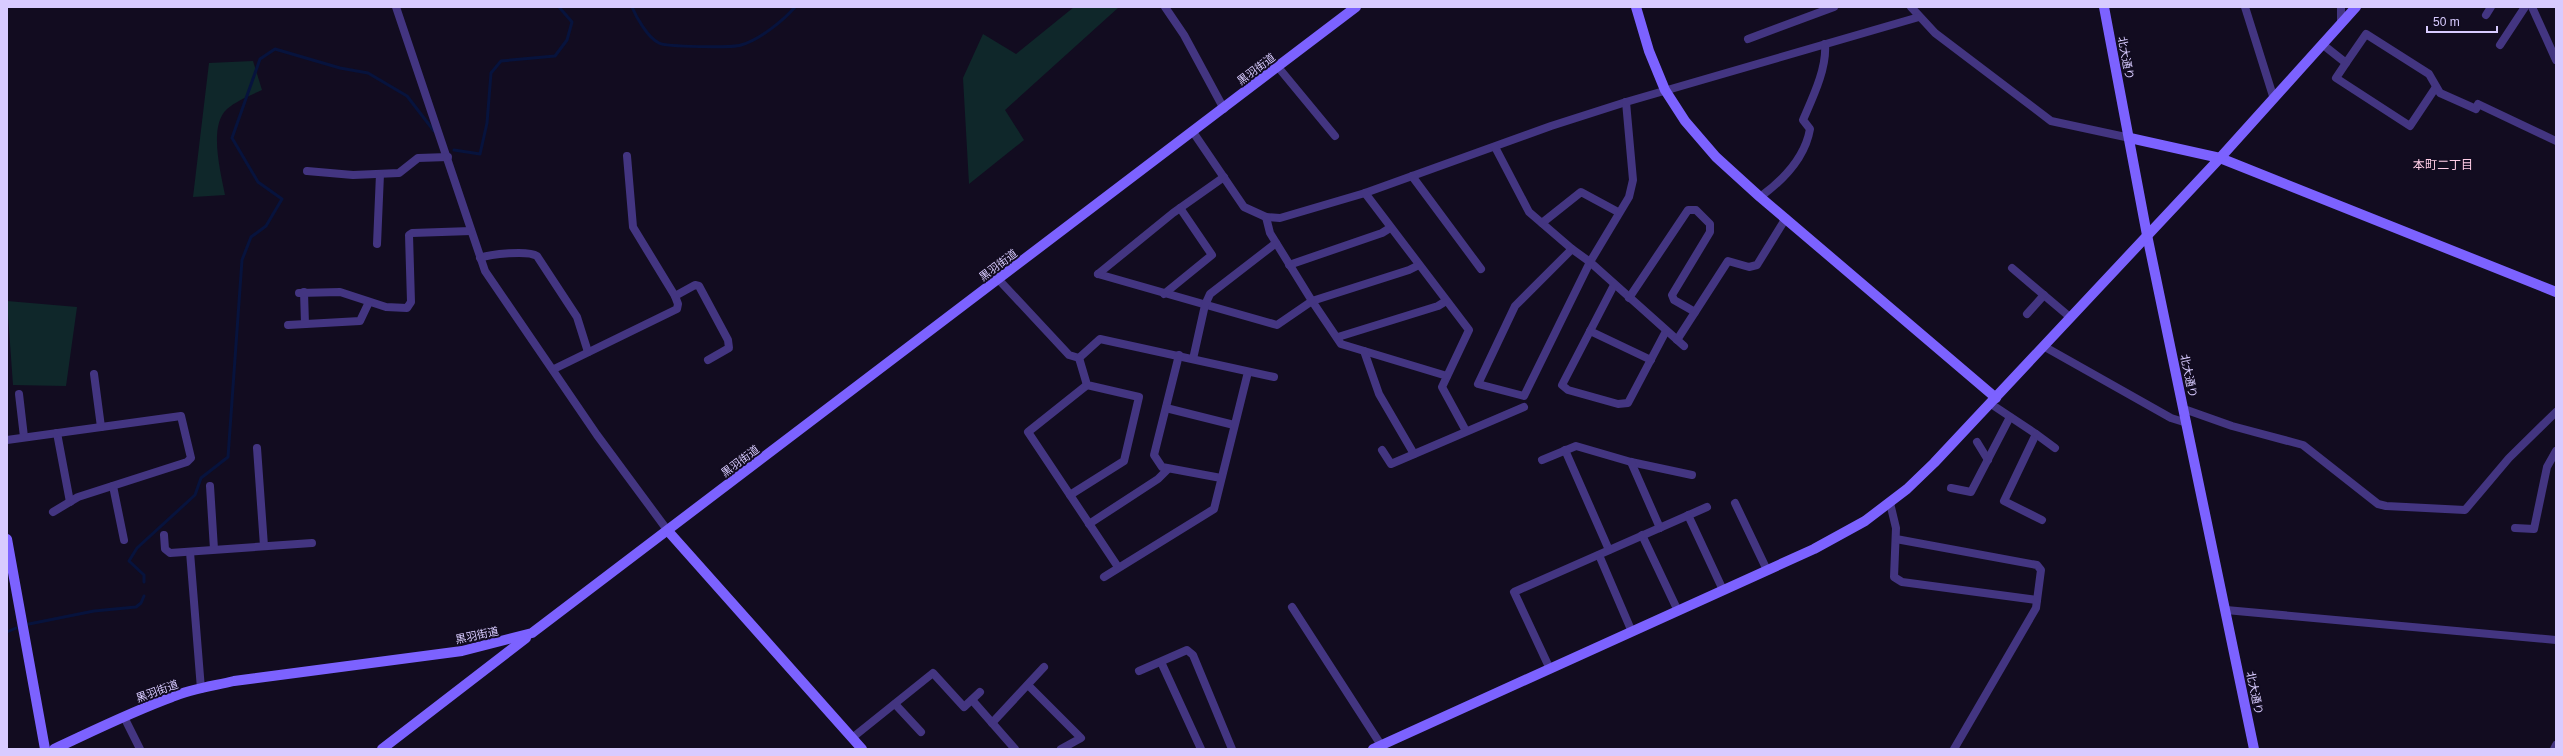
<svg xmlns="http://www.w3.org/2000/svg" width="2563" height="756" font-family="Helvetica,'Noto Sans JP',sans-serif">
<rect width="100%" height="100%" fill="#120c20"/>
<!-- green -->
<g fill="#0f272a">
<polygon points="1074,7 1119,7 1005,110 1024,140 969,184 963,78 983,34 1016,54"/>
<path d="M253 61 262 90C251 95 236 101 227 109 208 126 221 173 225 195L193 197 209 63Z"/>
<polygon points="7,301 77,307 66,386 13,385"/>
</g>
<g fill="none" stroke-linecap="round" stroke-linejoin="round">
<!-- stream -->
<g stroke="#07133d" stroke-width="3">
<path d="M632 7C636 17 648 38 659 43 666 47 732 48 741 45 759 40 783 21 795 7"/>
<polyline points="454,150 480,154 487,123 491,73 501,61 555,56 567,40 572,22 559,7"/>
<polyline points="144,582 144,575 129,561 137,548 195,495 201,478 228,457 242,260 251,237 266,226 282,199 258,182 232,138 260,59 275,49 340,68 368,73 407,96 434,131"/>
<polyline points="29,624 94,611 136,607 141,603 144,596"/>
<polyline points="7,632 16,628"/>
</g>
<!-- street -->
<g stroke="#433581" stroke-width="8">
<polyline points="396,7 485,271 597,435 668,531"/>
<polyline points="1165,7 1184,35 1224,109"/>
<polyline points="1911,7 1935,33 2051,121 2130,138"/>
<polyline points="2245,7 2273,96"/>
<polyline points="2341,7 2341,23"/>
<polyline points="2532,7 2556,60"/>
<polyline points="2486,15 2491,7"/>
<polyline points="1748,39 1834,7"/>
<polyline points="2322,44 2346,63 2366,34 2429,74 2440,93 2476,109 2478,104 2556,141"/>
<polyline points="2500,45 2525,7"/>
<polyline points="2346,63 2336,78 2410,126 2436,87"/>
<polyline points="1278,67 1335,136"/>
<polyline points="1193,132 1244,207 1266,217 1280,218 1365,193 1551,126 1626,102 1919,17"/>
<polyline points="1495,147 1529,212 1572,249 1515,306 1478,384 1524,396 1590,262 1629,197 1633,180 1626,102"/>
<polyline points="307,171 353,175 399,173 418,158 448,157"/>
<polyline points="1412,176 1481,269"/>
<polyline points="1365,193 1469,330 1442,387 1466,431"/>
<path d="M1760 197C1782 181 1805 158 1810 129L1803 120C1813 97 1827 68 1825 44"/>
<polyline points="1542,223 1581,192 1618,212"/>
<polyline points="377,244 380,174"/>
<polyline points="1572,249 1590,262 1684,346"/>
<path d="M480 258C490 254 528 250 537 256L577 317 588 352"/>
<polyline points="1289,265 1382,233 1390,228"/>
<polyline points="1419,265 1409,270 1312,301 1341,344 1447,376"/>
<polyline points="2012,268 2071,318"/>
<polyline points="1098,274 1277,325 1312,301 1270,233 1266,217"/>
<polyline points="1098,274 1173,213 1224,177"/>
<polyline points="999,280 1069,355 1079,358 1100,339 1274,377"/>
<polyline points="1614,285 1562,385 1568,390 1618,404 1628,403 1666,331"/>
<polyline points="304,292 305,324"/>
<polyline points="299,293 340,292 386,307 407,308 411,302 409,235 412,233 471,231"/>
<polyline points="1164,294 1212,255 1180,208"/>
<polyline points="675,296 695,285 699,286 728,340 729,348 708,360"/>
<polyline points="1629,298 1688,210 1696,210 1710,224 1710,232 1672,295 1674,300 1695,312"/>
<polyline points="2027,314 2044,295"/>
<polyline points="288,325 360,321 369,302"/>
<polyline points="1590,331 1651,360"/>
<polyline points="1338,337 1438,306 1446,301"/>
<polyline points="1677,340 1728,261 1749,267 1757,265 1786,218"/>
<polyline points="2045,347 2171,418 2187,423"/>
<polyline points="1364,351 1379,394 1414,454"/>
<polyline points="1179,355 1154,455 1162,467 1221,478"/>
<polyline points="1193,359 1205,305 1210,294 1276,243"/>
<polyline points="554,369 677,309 678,304 675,296 633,227 627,156"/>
<polyline points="94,374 101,427"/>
<polyline points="1087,385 1028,432 1118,567"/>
<polyline points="19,394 24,437"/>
<polyline points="1991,404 2036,434 2004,501 2042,520"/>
<polyline points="1166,408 1234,425"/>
<polyline points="2184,409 2232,426 2303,445 2378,504 2386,506 2465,510 2509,458 2556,412"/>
<polyline points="57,433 70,502"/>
<polyline points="2036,434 2055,448"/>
<polyline points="7,440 181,416 191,458 187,462 78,497 53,512"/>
<polyline points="1977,442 1988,460"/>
<polyline points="257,448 264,546"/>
<polyline points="1382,450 1391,464 1524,407"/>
<polyline points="1565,450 1609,550"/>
<polyline points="1542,460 1576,446 1631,462 1692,475"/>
<polyline points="1631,462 1660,528"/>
<polyline points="113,486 124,540"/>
<polyline points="210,486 214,549"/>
<polyline points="1951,488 1971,492 2010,417"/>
<polyline points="1070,495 1124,461 1139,397 1087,385 1079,358"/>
<polyline points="1735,503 1767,570"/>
<polyline points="1890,503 1896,528 1894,577 1902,582 2037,600"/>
<polyline points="1688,515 1723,590"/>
<polyline points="1089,524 1158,479 1168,469"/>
<polyline points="2515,528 2534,529 2547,467 2556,451"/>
<polyline points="164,535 165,549 170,553 312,543"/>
<polyline points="1642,535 1678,611"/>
<polyline points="1896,539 2037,565 2041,570 2036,608 1954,749"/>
<polyline points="190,552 201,689"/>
<polyline points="1599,555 1632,632"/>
<polyline points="1104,577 1214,509 1248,372"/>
<polyline points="1292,607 1381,745"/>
<polyline points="2226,610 2556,640"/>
<polyline points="1161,662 1201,749"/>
<polyline points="1550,669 1514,592 1707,507"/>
<polyline points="1139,671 1187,650 1193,655 1232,749"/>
<polyline points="1028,685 1081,738 1061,749"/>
<polyline points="972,700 1015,749"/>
<polyline points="895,704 921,732"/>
<polyline points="124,717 140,749"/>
<polyline points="992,723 1044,667"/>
<polyline points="852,738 933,673 964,707 980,692"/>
<polyline points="2554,749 2556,745"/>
</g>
<!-- secondary -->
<g stroke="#7c62ff" stroke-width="10">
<polyline points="1636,7 1649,51 1665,90 1685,121 1716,157 1760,197 1996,398"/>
<polyline points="2104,7 2147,235 2254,749"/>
<polyline points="2130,138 2220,158 2556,292"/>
<polyline points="668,531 862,749"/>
<polyline points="7,539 45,749"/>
<path d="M54 749C93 731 131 712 172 697 191 689 213 686 234 681L462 651 532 633 1356 7"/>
<polyline points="382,749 526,638"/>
<polyline points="1373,749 1814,549 1865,521 1907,489 1934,463 2220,158 2356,7"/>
</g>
</g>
<g text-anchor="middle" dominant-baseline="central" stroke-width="4" stroke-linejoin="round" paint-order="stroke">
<!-- street labels -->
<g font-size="11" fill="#d8cbff" stroke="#120c20">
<text transform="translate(2126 58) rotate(79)">北大通り</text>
<text transform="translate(1256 69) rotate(-37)">黒羽街道</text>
<text transform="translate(998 265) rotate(-37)">黒羽街道</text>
<text transform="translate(2189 376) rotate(78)">北大通り</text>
<text transform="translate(740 461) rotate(-37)">黒羽街道</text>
<text transform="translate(477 635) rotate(-12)">黒羽街道</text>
<text transform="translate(157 691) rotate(-20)">黒羽街道</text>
<text transform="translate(2255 693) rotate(78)">北大通り</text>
</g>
<!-- neighbourhood labels -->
<g font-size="12" fill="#ffcde6" stroke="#120c20">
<text x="2443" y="165">本町二丁目</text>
</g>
</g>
<!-- border -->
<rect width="2563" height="756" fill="none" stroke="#d8cbff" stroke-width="16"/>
<!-- scale -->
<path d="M2427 26v6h70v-6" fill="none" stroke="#d8cbff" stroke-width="2"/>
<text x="2433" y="26" font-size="12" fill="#d8cbff" stroke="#120c20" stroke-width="3" paint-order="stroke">50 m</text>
</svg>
